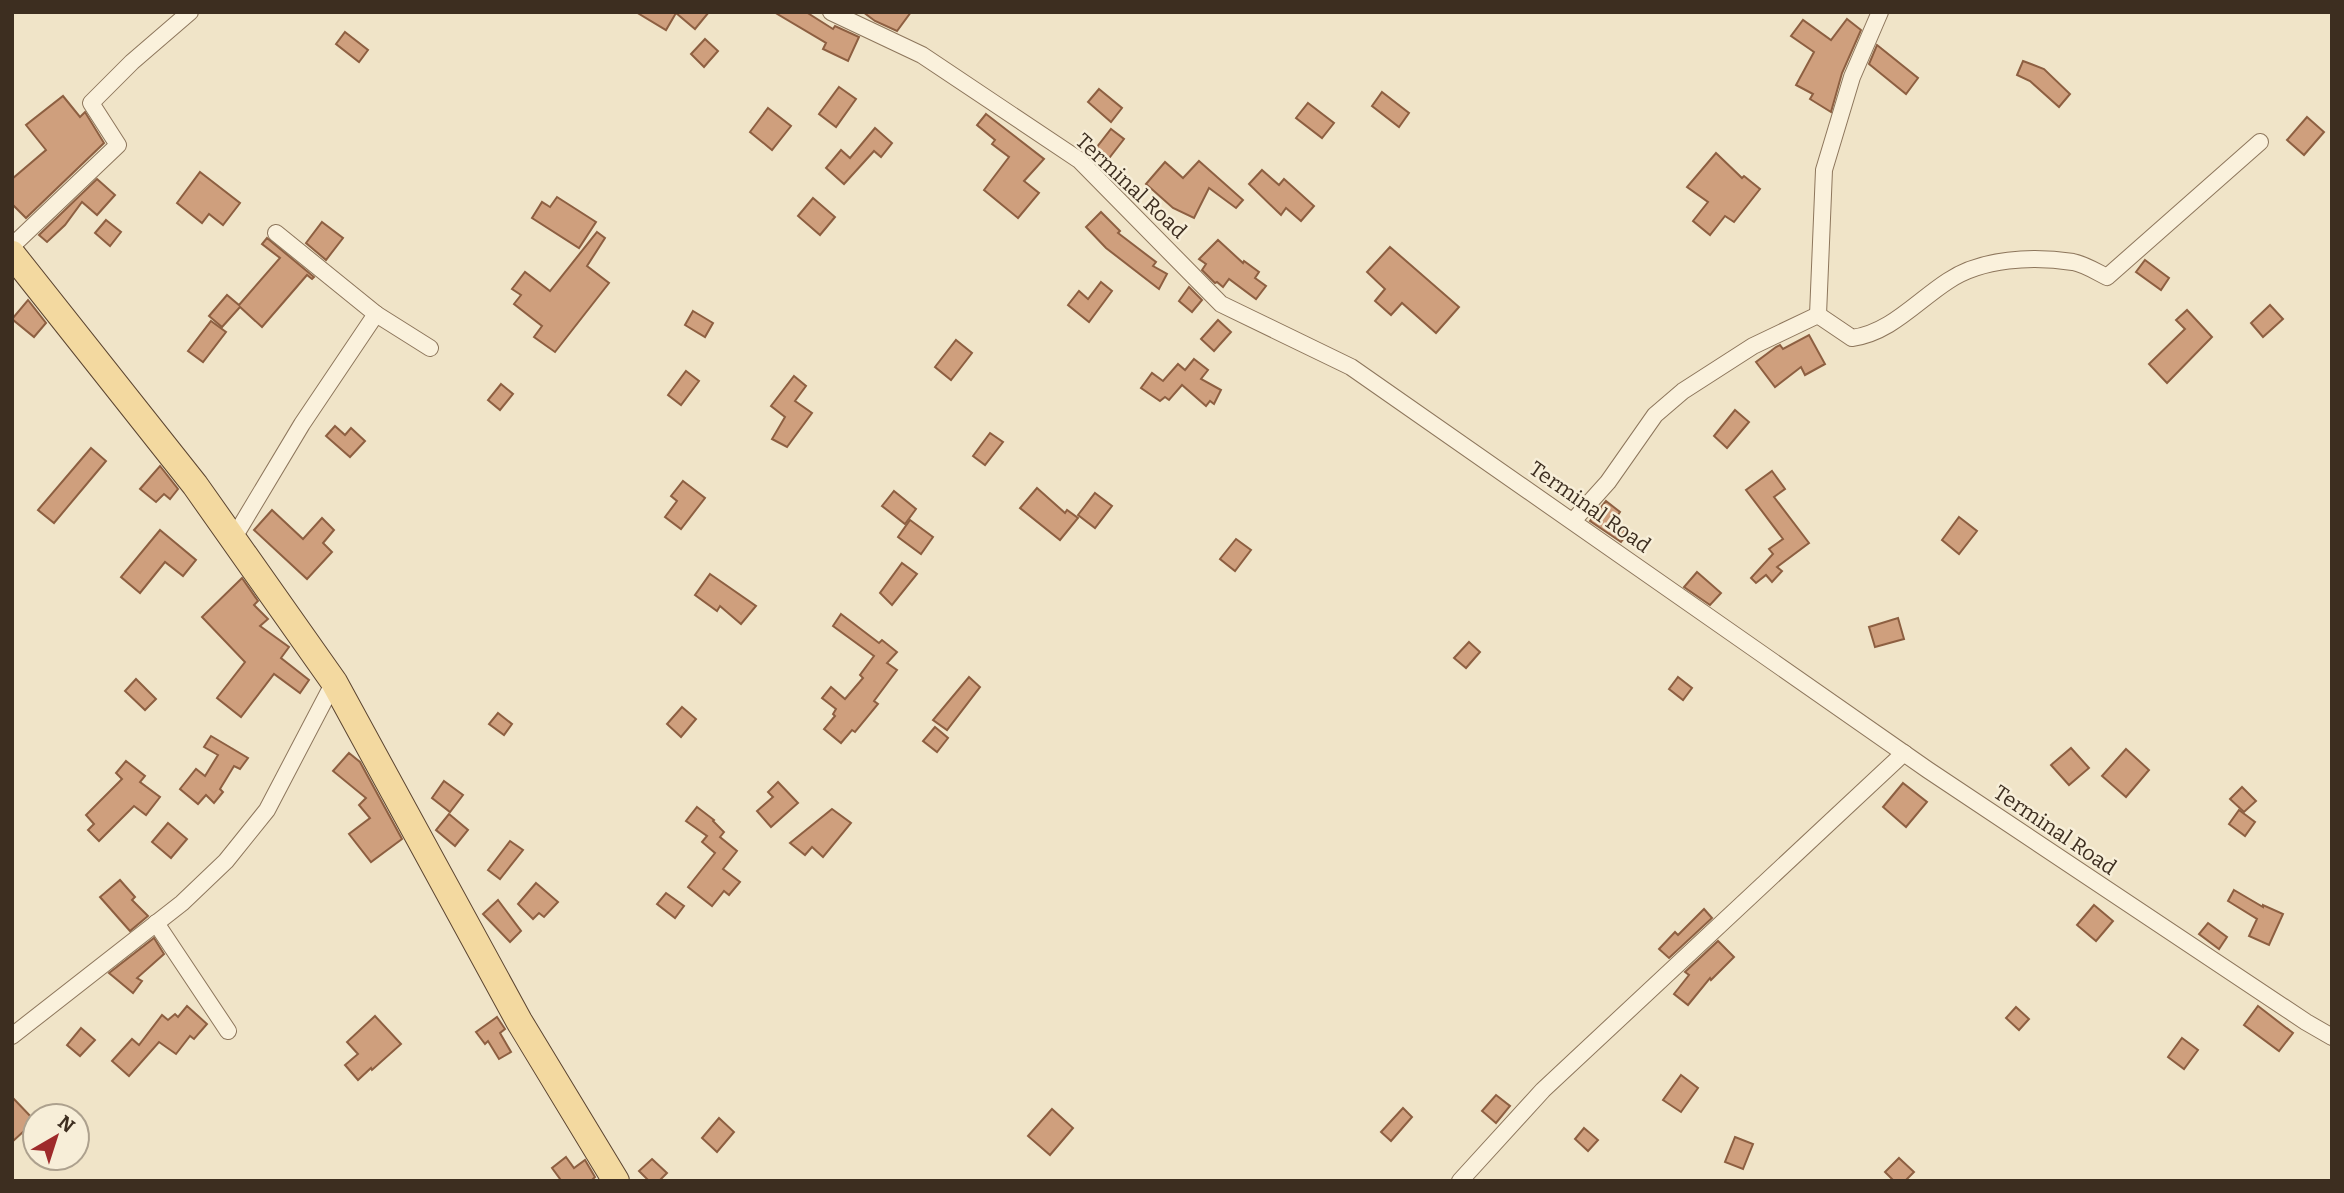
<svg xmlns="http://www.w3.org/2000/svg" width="2344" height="1193" font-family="Bitter,serif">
<rect width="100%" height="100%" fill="#f0e4c8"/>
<!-- building -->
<g fill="#cf9f7d" stroke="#8d5f41" stroke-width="2">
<polygon points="636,12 709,12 695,29 676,13 666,30"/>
<polygon points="774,12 806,12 833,29 835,26 859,37 848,61 823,49 826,43"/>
<polygon points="863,12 911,12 897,31 875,21"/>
<polygon points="1847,19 1861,30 1842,73 1831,112 1810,99 1813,94 1796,85 1814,52 1791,36 1803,20 1831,40"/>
<polygon points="345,32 368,50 359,62 336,44"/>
<polygon points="705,39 718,51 704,67 691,54"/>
<polygon points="1877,45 1918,78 1906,94 1869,64"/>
<polygon points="2023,61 2044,69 2070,94 2059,107 2030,81 2017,75"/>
<polygon points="839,87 856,99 836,127 819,114"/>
<polygon points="1099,89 1122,108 1111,122 1088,102"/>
<polygon points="1382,92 1409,113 1399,127 1372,106"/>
<polygon points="63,96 80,117 85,112 104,143 26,218 12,204 12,179 46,150 26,125"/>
<polygon points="1308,103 1334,123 1322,138 1296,118"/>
<polygon points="768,108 791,126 772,150 750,132"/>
<polygon points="986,114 1044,159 1024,181 1039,193 1018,218 984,190 1009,157 992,144 995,140 977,125"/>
<polygon points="2307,117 2324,132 2304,155 2287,140"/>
<polygon points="875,128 892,143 881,157 874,151 844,184 826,168 841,150 850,158"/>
<polygon points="1111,129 1124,139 1106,162 1093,152"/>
<polygon points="1716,153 1742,178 1744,176 1760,189 1734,222 1725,216 1710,235 1693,221 1708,202 1687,187"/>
<polygon points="1199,161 1243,200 1236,208 1209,188 1194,218 1173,208 1146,184 1165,162 1183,178"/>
<polygon points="1262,170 1279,185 1284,179 1314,206 1301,221 1286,208 1281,215 1249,184"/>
<polygon points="200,172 240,203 223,225 209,214 202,223 177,203"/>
<polygon points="97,179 115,195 97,215 82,202 65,225 47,242 39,235"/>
<polygon points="557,197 596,222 579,248 532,218 542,202 550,207"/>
<polygon points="813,198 835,217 820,235 798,216"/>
<polygon points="1101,212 1120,231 1118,233 1156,262 1153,266 1167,274 1159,289 1106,248 1086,227"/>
<polygon points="106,220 121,232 110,246 95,233"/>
<polygon points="322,222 343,238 326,260 306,243"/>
<polygon points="597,232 605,238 587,266 609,283 555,352 534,337 542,326 514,304 521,295 512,289 525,272 550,291"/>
<polygon points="267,238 314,277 312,279 307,275 262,327 240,307 222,327 209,316 227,295 239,305 280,258 262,244"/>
<polygon points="1218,240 1243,263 1244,261 1259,272 1255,278 1266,286 1256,299 1229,279 1223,287 1217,282 1215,283 1202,270 1206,264 1199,259"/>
<polygon points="1390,247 1459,307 1436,333 1402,303 1391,315 1375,301 1385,289 1367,272"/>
<polygon points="2145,260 2169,278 2161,290 2136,272"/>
<polygon points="1101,282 1112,291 1089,322 1068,305 1079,291 1088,299"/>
<polygon points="1189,287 1202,300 1192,312 1179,301"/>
<polygon points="28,300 46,323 34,337 12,319"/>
<polygon points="2270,305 2283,319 2263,337 2251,323"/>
<polygon points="2187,310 2212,337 2167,383 2149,364 2185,329 2176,320"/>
<polygon points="693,311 713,323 705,337 685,325"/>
<polygon points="1218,320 1231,332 1214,351 1201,339"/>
<polygon points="211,321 226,332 203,362 188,351"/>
<polygon points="1809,335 1825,364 1805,375 1801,367 1775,387 1756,362 1776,347 1780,345 1783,349"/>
<polygon points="956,340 972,353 951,380 935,367"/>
<polygon points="1194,359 1208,370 1201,379 1221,390 1214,404 1210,401 1206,406 1182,385 1169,400 1165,397 1160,401 1141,388 1152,373 1163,381 1178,364 1185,370"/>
<polygon points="686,371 699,381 681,405 668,395"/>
<polygon points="794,376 806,386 795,401 812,413 787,447 772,439 785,417 771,406"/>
<polygon points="501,384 513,394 500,410 488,400"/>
<polygon points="1735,410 1749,422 1727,448 1714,436"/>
<polygon points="335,426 345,435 351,428 365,441 350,457 326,436"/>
<polygon points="990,433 1003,442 985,465 973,456"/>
<polygon points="91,448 106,461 54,523 38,510"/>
<polygon points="160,466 178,489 170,499 164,494 156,502 140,489"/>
<polygon points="1772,471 1785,489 1774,497 1809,543 1777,567 1782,571 1772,582 1766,575 1756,583 1751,578 1773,554 1769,549 1783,539 1746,490"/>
<polygon points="683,481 705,498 681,529 665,517 677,501 671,496"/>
<polygon points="1037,488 1065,513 1067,510 1078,518 1060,540 1020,508"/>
<polygon points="894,491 916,509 905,524 882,506"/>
<polygon points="1095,493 1112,506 1095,528 1078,515"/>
<polygon points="1606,501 1620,512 1613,522 1628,533 1621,542 1590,521"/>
<polygon points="272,510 303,539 322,518 334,530 323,543 332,552 307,579 254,530"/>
<polygon points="1959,517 1977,531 1959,554 1942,540"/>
<polygon points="910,520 933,537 921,554 898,537"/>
<polygon points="160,530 196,560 183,576 165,562 140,593 121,577"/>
<polygon points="1236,539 1251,550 1235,571 1220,559"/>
<polygon points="902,563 917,574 892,605 880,593"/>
<polygon points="1697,572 1721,593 1710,605 1684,587"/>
<polygon points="710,574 756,606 741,624 720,606 717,611 695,595"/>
<polygon points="242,578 258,601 254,605 268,619 260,626 289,647 281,658 309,680 300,693 274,674 241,717 217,698 245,662 202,617"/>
<polygon points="841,614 879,643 882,640 897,652 887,663 897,670 874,701 878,704 855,732 852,730 841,743 824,729 835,716 833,714 836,709 822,698 831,687 845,699 863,678 860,675 874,656 833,626"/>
<polygon points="1898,618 1904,639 1875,647 1869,627"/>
<polygon points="1469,642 1480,652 1466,668 1454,658"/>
<polygon points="969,677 980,687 947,730 933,720"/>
<polygon points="1678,677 1692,688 1683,700 1669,689"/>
<polygon points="136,679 156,699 145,710 125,691"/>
<polygon points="682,707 696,719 681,737 667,724"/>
<polygon points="498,713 512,724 504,735 489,724"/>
<polygon points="935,727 948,738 937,752 923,741"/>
<polygon points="211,736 248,758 240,769 234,766 220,789 223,792 214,803 206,795 198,804 180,789 196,769 205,776 218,755 204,747"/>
<polygon points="2071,748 2089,768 2069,785 2051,765"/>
<polygon points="2126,749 2149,770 2126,797 2102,776"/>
<polygon points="349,753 360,762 402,839 371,862 349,834 370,818 359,805 366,798 333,771"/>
<polygon points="126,761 145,776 140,782 160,797 146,815 134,806 99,841 88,830 94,824 86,815 122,779 116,773"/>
<polygon points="444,781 463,795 450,812 432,798"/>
<polygon points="778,782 798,803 771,827 757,811 773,797 768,792"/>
<polygon points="1903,783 1927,802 1906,827 1883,807"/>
<polygon points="2242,787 2256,801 2244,812 2230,799"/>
<polygon points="697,807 714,820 713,821 724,832 720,837 737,851 723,869 740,882 729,895 724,891 712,906 688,887 715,853 702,842 707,836 686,821"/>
<polygon points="832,809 851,823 823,857 812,847 805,855 790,843"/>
<polygon points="2239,810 2255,822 2245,836 2229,824"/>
<polygon points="449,814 468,830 455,846 436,830"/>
<polygon points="168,823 187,839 171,858 152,842"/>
<polygon points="510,841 523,850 500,879 488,870"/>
<polygon points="120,880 135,897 132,900 148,916 130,931 100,897"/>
<polygon points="536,883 558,902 544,917 539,913 533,919 518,904"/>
<polygon points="2234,890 2263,907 2263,905 2283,914 2269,945 2249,936 2257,919 2228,901"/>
<polygon points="666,893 684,906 675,918 657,904"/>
<polygon points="498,900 521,931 510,942 483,914"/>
<polygon points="2094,905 2113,921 2096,941 2077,925"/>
<polygon points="1704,909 1712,918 1669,958 1659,949 1675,932 1678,935"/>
<polygon points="2208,923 2227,937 2219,949 2199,934"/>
<polygon points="154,938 164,954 137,978 142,981 133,993 109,973"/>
<polygon points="1718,941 1734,957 1711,980 1710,978 1688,1005 1674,994 1689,975 1685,972"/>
<polygon points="187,1006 207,1024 194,1039 190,1036 176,1054 159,1042 129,1076 112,1061 132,1039 139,1045 162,1015 168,1020 175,1014 178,1017"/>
<polygon points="2258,1006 2293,1033 2279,1051 2244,1025"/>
<polygon points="2016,1007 2029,1019 2019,1030 2006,1018"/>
<polygon points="375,1016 401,1044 372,1070 371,1068 358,1080 345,1065 358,1054 347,1042"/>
<polygon points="497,1017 505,1029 500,1033 511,1052 499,1059 488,1041 485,1044 476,1032"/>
<polygon points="81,1028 95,1040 80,1056 67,1045"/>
<polygon points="2182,1038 2198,1050 2184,1069 2168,1057"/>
<polygon points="1681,1075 1698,1088 1681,1112 1663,1100"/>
<polygon points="1496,1095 1510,1106 1496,1123 1482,1111"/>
<polygon points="12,1097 35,1121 12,1142"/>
<polygon points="1403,1108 1412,1117 1391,1141 1381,1132"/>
<polygon points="1052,1109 1073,1128 1050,1155 1028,1136"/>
<polygon points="719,1118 734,1132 717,1152 702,1138"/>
<polygon points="1584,1128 1598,1140 1588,1151 1575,1139"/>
<polygon points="1735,1137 1753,1144 1743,1169 1725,1162"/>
<polygon points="566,1157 574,1168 585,1160 595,1177 591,1181 558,1181 560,1179 552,1168"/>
<polygon points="1899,1158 1914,1172 1905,1181 1894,1181 1885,1172"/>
<polygon points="652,1159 667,1173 659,1181 649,1181 639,1171"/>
</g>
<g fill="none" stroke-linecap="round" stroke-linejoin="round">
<!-- street casing -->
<g stroke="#8d765c" stroke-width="18">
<g id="street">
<polyline points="831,12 922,55 1079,160 1221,304 1351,367 1928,770 2306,1022 2332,1037"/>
<polyline points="276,233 376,314 430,348"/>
<polyline points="12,246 118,145 91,103 132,62 190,12"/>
<polyline points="1818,315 1824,170 1852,77 1880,12"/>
<path d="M1573 521 1608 482 1655 415 1683 391 1753 346 1818 315 1852 338C1890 333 1917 301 1948 281 1982 258 2033 256 2073 262 2084 264 2097 272 2107 277L2260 142"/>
<polyline points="233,539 302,424 376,314"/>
<polyline points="156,923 228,1031"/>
<polyline points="12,1036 182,903 226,861 267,810 334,682"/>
<polyline points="1460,1181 1543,1090 1904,753"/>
</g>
</g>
<!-- primary casing -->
<g stroke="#5b4430" stroke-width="28">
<polyline id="primary" points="12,254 195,485 334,682 519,1021 616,1181"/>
</g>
<!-- street -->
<use href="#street" stroke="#faf1dc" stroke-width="16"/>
<!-- primary -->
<use href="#primary" stroke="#f3d9a0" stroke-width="26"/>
</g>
<g text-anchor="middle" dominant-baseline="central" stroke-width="5" stroke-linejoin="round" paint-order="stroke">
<!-- street labels -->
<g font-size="21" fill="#3d2e20" stroke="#f7eed8">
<text transform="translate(1131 186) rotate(43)">Terminal Road</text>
<text transform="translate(1590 507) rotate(35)">Terminal Road</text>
<text transform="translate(2055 830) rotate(34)">Terminal Road</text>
</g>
</g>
<!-- border -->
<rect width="2344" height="1193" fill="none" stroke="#3d2e20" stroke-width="28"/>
<!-- north arrow -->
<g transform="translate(56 1137) rotate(39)"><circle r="33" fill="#f7eed8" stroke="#ada18e" stroke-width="2"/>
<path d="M0-5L12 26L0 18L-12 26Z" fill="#9e2a2b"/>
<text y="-10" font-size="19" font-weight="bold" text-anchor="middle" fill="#3d2e20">N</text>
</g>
</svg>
